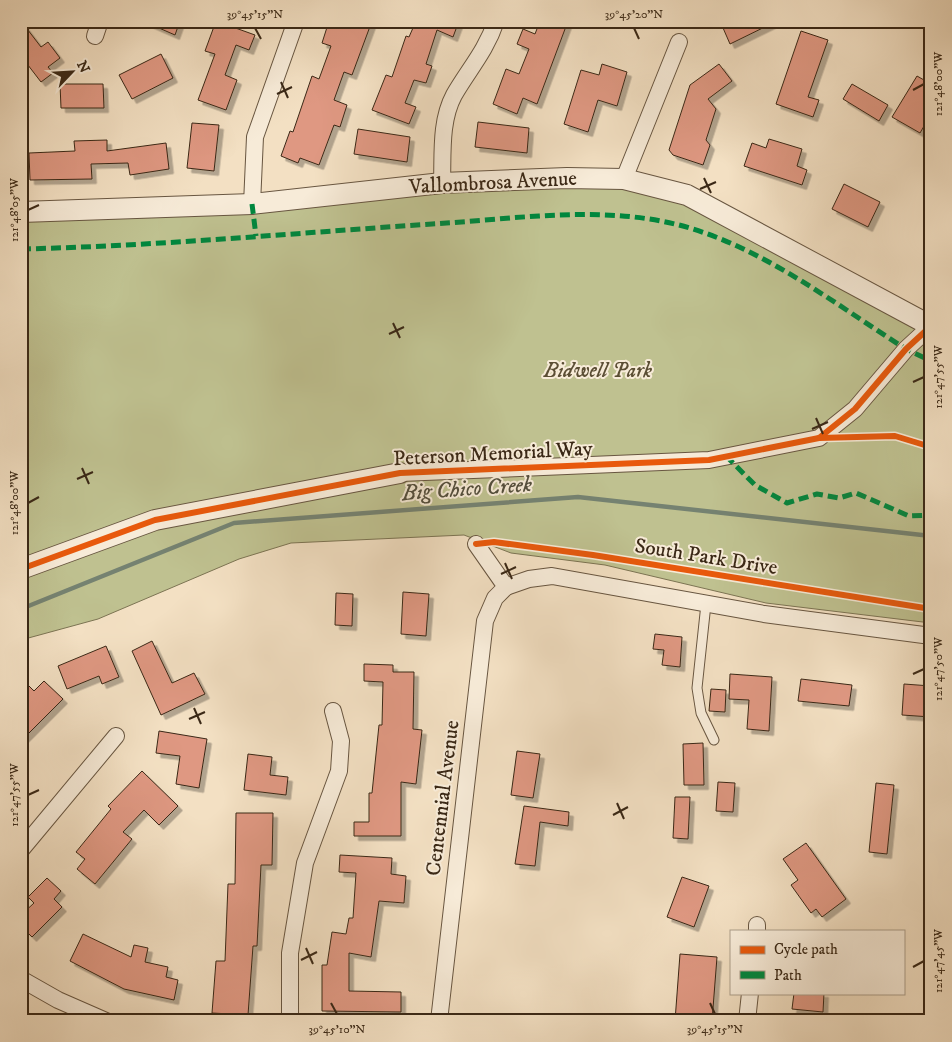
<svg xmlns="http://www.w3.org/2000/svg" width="952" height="1042" font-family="'IM FELL DW Pica',serif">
<defs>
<filter id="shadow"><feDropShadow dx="4.5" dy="4.5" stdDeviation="0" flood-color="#0004"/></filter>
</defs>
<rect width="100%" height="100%" fill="#f3e0c3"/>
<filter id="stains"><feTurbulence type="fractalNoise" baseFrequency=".004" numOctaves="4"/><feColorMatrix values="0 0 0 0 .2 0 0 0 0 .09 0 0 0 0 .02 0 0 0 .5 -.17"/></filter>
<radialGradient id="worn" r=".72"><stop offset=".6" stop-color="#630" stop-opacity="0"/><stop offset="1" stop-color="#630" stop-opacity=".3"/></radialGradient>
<!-- green -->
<polygon fill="#bfc190" stroke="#7c7453" points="567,178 687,195 931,326 931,623 766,603 605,565 511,553 464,535 291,543 239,559 98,619 21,640 21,212"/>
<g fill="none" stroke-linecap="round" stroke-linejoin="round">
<!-- stream -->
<polyline stroke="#758271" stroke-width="4.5" points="21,609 234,523 578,497 931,536"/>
</g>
<!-- building -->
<g fill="#df9882" stroke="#3a2816" filter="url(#shadow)">
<polygon points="21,21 41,47 48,42 60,58 48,67 53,73 41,82 21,56"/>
<polygon points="143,21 180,21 175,35"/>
<polygon points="216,21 255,35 249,50 236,45 225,75 237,80 226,110 198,100 215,54 205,51"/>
<polygon points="329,21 372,21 352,75 344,72 334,100 347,105 340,127 334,125 319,165 300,158 298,163 281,156 290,131 293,132 312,76 319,79 331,46 322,43"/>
<polygon points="416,21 459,21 453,37 437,30 426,64 432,66 426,83 414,80 405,103 416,107 409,124 372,110 386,75 392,77 406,36 409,37"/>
<polygon points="540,21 568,21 537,104 523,98 517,114 493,104 506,69 519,74 529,49 517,44 523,29 535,34"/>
<polygon points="720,21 777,21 730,44"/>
<polygon points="801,31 828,40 808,97 819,100 813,117 776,104"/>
<polygon points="161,54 173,78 132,99 119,75"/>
<polygon points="602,64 627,72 617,106 598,100 588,132 564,124 581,70 599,75"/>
<polygon points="719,64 732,81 708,99 716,109 706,140 710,145 703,165 673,155 669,150 690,85"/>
<polygon points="917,76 931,84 931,114 920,133 892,117"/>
<polygon points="60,84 103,84 104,108 61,108"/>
<polygon points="852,84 888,105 879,121 843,99"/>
<polygon points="478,122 529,128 527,153 475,147"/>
<polygon points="192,123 219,125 214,171 187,168"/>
<polygon points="358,129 410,137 407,162 354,154"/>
<polygon points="769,139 802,149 797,166 807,170 802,185 744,166 752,143 766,148"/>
<polygon points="107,140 107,151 166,143 169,169 130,175 128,163 91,164 92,179 30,180 29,153 75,151 74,141"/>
<polygon points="844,184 880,202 868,227 832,209"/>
<polygon points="403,592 429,594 426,636 401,634"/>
<polygon points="336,593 353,594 352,626 335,625"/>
<polygon points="655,634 682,637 680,667 662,665 664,650 653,649"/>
<polygon points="152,641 172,683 194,673 205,694 161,715 132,651"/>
<polygon points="106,646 119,677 102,684 99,676 67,689 58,666"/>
<polygon points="364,664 393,665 393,672 414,672 413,729 422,730 416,784 401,782 401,836 354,836 354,822 369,822 369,793 372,793 379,725 382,725 383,682 364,681"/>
<polygon points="730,674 772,677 769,731 747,729 749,700 729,699"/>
<polygon points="801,679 852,685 849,706 798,701"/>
<polygon points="44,681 63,699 21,741 21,692 28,685 34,691"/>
<polygon points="904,684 931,686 931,717 902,715"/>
<polygon points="711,689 726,690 725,712 709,711"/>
<polygon points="159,731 207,739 199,788 176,784 180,756 156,753"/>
<polygon points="703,743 704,785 684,785 683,744"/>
<polygon points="517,751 540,754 533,798 511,795"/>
<polygon points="248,754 272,757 270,775 288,777 286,795 244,790"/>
<polygon points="142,771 178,806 159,825 144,810 123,832 132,839 95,884 77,869 85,859 76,852 111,809 108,806"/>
<polygon points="718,782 735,783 733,812 716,811"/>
<polygon points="876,783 894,785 887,854 869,852"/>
<polygon points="675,797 690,797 688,839 673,838"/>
<polygon points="524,806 569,812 568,826 540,822 535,866 515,864"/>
<polygon points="236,813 273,813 272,865 261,865 257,946 253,946 248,1015 212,1013 216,961 225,961 228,884 235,884"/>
<polygon points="806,843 846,899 822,917 816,909 811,913 791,885 798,880 783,859"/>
<polygon points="340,855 392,858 391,874 406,876 404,903 379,901 371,957 349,953 349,991 401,992 401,1012 322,1011 322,965 327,965 332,932 346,934 349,918 353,918 356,873 339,872"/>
<polygon points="682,877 709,886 694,927 667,917"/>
<polygon points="47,878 61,891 54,899 62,907 32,937 21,926 21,915 34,903 28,897"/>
<polygon points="83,934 131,957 134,945 148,948 145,962 168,967 166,977 178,980 174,1000 124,989 70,961"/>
<polygon points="680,954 717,957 712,1021 675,1021"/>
<polygon points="794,993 824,993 823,1012 792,1009"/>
</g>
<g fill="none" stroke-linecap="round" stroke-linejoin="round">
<!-- service casing -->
<g stroke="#685641" stroke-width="11">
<polyline id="service" points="706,604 697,688 701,713 714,740"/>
</g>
<!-- minor casing -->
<g stroke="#685641" stroke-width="18">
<g id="minor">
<polyline points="95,36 100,21"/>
<polyline points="624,179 679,42"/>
<path d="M442 183C443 154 440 121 454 95 469 69 486 51 496 21"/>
<polyline points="252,204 255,137 296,21"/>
<polyline points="400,473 709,460 819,438 855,409 906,349 931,326"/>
<polyline points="506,587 529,579 552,576 764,614 931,636"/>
<polyline points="21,850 116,736"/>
<polyline points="757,931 757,925"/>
<polyline points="21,979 58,1000 106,1021"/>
<polyline points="290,1021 290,953 305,863 339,771 341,741 333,711"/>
<polyline points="439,1021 485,621 495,598 506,587 476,544"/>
<polyline points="747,1021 750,993"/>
</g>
</g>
<!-- tertiary casing -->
<g stroke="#685641" stroke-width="22">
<g id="tertiary">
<polyline points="21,212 252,204 442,183 567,178 624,179 687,195 931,326"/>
<polyline points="21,569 155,520 400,473"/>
</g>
</g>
<!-- service -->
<use href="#service" stroke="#f7ebd8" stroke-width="9"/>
<!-- minor -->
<use href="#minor" stroke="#f7ebd8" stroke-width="16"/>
<!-- tertiary -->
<use href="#tertiary" stroke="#f7ebd8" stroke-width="20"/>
<!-- quiet -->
<g stroke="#00873e" stroke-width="5" stroke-dasharray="10 5" stroke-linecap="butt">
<polyline points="252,204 256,236"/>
<path d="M21 249C158 246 295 233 432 224 517 219 610 203 693 229 770 253 838 306 906 349L931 361"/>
<polyline points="726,456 755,485 787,503 817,494 839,498 856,493 909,516 931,515"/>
</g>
<!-- cycleway casing -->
<g stroke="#f7ebd8" stroke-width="9">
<g id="cycleway">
<polyline points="819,438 895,436 931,447"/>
<polyline points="476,544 494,542 593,555 931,609"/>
<polyline points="21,569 155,520 400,473 709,460 819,438 855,409 906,349 931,326"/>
</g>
</g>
<!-- cycleway -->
<use href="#cycleway" stroke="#e8590c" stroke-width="6"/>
</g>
<!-- ticks -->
<path fill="none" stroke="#3a2816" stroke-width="2" d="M255 28 261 39M634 28 639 39M281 82 288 98M913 90 924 84M277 94 292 87M704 178 711 193M700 189 716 182M28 210 39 205M393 323 400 338M389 334 404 327M913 382 924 377M816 418 823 434M812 429 828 422M82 468 89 484M77 479 93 472M28 503 39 497M505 563 512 579M501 574 516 567M913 674 924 669M194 708 201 724M189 719 205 712M28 795 39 790M617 803 624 819M613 815 628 807M306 948 313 964M301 960 317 952M913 967 924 961M331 1003 337 1014M710 1003 715 1014"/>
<g text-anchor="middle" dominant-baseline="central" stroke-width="4" stroke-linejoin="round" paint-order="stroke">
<!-- street labels -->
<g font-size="21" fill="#3a2816" stroke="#f7ebd8">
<text transform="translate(493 183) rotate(-3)">Vallombrosa Avenue</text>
<text transform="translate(493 454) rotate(-3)">Peterson Memorial Way</text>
<text transform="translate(706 557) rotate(9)">South Park Drive</text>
<text transform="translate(443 798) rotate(-83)">Centennial Avenue</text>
</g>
<!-- park labels -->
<g font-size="21" font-style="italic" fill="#5b4e34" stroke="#f7ebd8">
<text x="598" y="371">Bidwell Park</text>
</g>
<!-- water labels -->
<g font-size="22" font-style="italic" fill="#534e3c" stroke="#f7ebd8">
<text transform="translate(467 489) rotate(-4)">Big Chico Creek</text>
</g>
</g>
<!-- margin -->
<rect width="952" height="1042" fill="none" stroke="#f3e0c3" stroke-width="55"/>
<!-- legend -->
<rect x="730" y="930" width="175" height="65" fill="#f7ebd8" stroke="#ab9d8a"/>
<rect x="740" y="946" width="25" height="8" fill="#e8590c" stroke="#ab9d8a"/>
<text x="774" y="954" font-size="15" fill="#3a2816">Cycle path</text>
<rect x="740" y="971" width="25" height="8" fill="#00873e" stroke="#ab9d8a"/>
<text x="774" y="980" font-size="15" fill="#3a2816">Path</text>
<!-- north arrow -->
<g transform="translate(72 72) rotate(65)" stroke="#f7ebd8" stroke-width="4" paint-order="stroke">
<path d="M0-4L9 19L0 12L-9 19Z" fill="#3a2816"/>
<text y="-8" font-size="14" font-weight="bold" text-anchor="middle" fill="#3a2816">N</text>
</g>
<rect x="28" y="28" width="896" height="986" fill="none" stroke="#3a2816" stroke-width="2"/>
<g font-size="12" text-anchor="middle" fill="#3a2816">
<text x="255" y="18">39°45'15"N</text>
<text x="634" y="18">39°45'20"N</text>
<text transform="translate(938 84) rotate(-90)" y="4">121°48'00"W</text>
<text transform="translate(14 210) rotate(-90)" y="4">121°48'05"W</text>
<text transform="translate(938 377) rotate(-90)" y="4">121°47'55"W</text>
<text transform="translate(14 503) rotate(-90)" y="4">121°48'00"W</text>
<text transform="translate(938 669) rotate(-90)" y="4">121°47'50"W</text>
<text transform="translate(14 795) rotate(-90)" y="4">121°47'55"W</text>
<text transform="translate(938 961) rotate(-90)" y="4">121°47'45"W</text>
<text x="337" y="1033">39°45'10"N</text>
<text x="715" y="1033">39°45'15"N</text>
</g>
<rect width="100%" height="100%" filter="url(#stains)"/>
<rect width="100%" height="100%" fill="url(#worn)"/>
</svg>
